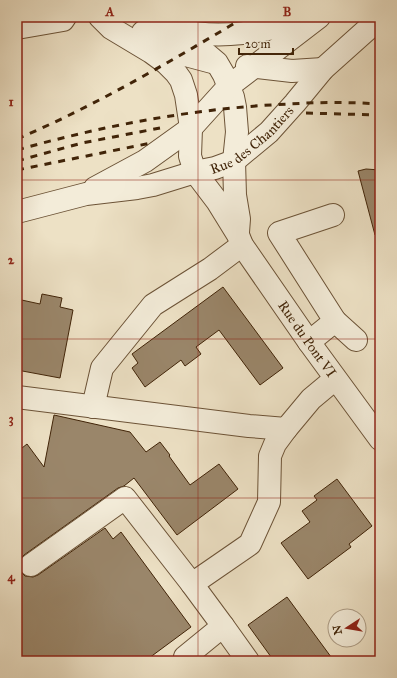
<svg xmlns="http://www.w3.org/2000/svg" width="397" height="678" font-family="'IM FELL Great Primer',serif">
<rect width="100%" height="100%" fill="#ede1c5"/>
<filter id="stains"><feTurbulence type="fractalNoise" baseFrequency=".005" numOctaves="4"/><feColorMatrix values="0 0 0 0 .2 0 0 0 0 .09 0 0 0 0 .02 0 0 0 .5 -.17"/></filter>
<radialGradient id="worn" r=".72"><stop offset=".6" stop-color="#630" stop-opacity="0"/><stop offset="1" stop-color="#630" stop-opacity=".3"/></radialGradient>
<!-- building -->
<g fill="#9a866a" stroke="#412408">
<polygon points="366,169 380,170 380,234 375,235 358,171"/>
<polygon points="223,287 283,368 260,385 219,330 196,347 201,354 185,366 181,360 145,387 132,368 138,363 132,354"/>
<polygon points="42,294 62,298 60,307 73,310 60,378 17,370 17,299 40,304"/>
<polygon points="54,415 130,432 146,452 160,442 170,455 169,456 190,485 219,464 238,489 177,535 134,478 124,486 118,488 24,555 20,559 19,566 21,572 25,576 33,577 38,575 105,528 113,539 121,532 191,627 145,661 17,661 17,452 27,444 44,467"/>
<polygon points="337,479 372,526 349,544 351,547 308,579 281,543 310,522 302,511 317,500 314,496"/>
<polygon points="287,597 334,661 274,661 248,625"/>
</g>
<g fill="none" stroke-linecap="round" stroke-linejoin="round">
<!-- minor casing -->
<g stroke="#6c5337" stroke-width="24">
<g id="minor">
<path id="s1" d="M100 17 111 28 151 52 166 63 176 73 181 80 186 95 191 128 190 156 195 172 217 201 238 235 242 245 309 342 380 439"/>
<path d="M148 17C158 21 169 28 179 30 223 41 267 30 310 20"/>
<polyline points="17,28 63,20 65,17"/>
<polyline points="178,30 217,63 224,75 233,97 235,107 237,132 234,161 235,195 239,219 238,232"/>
<polyline points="143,32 182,54 212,62"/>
<polyline points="247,66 292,71 323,69"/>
<polyline points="95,188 145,161 191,128 229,86 319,17"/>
<path id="s2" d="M17 212 86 194 137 188 153 185 195 172 215 168 234 161 269 132 295 103 323 69 380 18"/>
<polyline points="335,321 356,340"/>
<polyline points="309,342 335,321 279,233 333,215"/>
<polyline points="17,397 249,426 286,429 311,399 335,379"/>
<polyline points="93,407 102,368 153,305 210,269 242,245"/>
<polyline points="31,565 125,498 192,584 250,544 269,502 270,456 275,444 286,429"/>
<polyline points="223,626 248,661"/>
<polyline points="189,661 185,657 223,626 192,584"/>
</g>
</g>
<!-- minor -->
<use href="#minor" stroke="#f3ecd9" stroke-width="22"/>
<!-- rail -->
<g stroke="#412408" stroke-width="3" stroke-dasharray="7 7" stroke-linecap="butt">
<polyline points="306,113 380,115"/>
<path d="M17 139C97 105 171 61 245 17"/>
<path d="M17 150C106 125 196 108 289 104 319 102 350 102 380 104"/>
<polyline points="17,161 82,143 160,128"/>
<polyline points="17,170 151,143"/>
</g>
</g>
<!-- grid -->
<path fill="none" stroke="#8f2418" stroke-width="1" stroke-opacity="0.55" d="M198 17V661M17 180H380M17 339H380M17 498H380"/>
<g text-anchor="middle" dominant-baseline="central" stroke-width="3" stroke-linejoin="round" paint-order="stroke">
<!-- street labels -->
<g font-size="14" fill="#412408" stroke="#f3ecd9">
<text stroke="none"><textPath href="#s2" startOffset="250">Rue des Chantiers</textPath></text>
<text stroke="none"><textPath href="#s1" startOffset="399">Rue du Pont VI</textPath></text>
</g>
</g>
<!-- margin -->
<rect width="397" height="678" fill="none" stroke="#ede1c5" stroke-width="44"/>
<!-- north arrow -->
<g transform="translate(347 628) rotate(258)"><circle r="19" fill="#f3ecd9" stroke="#ac9c85"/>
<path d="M0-3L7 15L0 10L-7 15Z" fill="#8f2418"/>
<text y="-6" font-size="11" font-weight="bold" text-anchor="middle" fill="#412408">N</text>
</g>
<!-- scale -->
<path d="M239 48v6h54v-6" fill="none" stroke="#412408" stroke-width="2"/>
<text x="245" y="48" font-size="12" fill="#412408" stroke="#f3ecd9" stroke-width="3" paint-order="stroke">20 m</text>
<rect x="22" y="22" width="353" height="634" fill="none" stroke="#8f2418" stroke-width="1.5"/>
<g font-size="13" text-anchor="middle" font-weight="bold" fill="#8f2418">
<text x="110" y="16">A</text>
<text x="287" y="16">B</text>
<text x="11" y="106">1</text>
<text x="11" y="264">2</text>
<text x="11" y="423">3</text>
<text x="11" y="581">4</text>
</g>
<rect width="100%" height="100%" filter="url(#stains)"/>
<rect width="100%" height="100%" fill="url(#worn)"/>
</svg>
